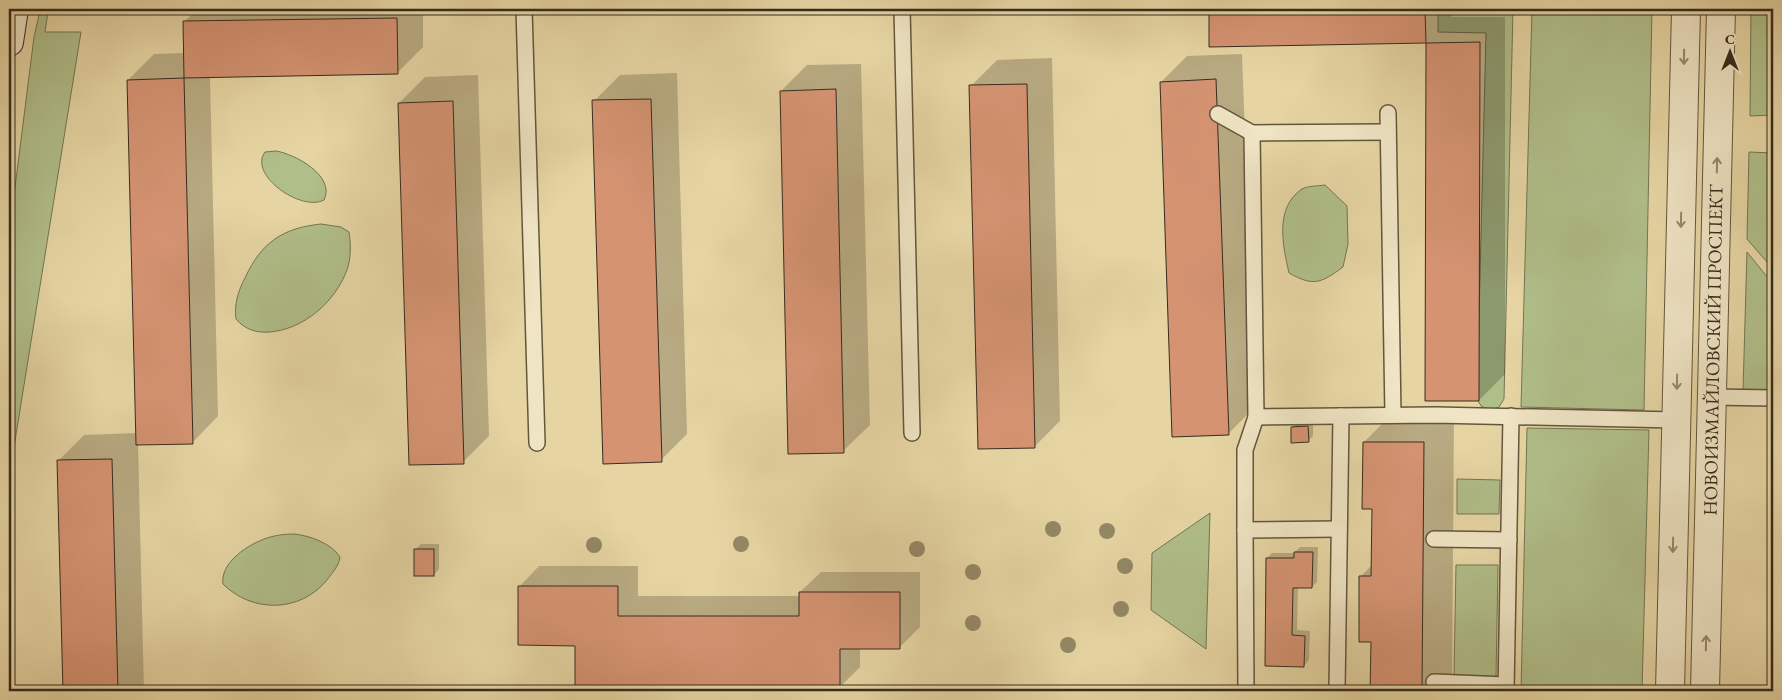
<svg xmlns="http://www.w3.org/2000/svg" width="1782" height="700" font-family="'EB Garamond',serif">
<rect width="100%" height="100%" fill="#e6d5a3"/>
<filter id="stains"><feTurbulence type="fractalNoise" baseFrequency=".004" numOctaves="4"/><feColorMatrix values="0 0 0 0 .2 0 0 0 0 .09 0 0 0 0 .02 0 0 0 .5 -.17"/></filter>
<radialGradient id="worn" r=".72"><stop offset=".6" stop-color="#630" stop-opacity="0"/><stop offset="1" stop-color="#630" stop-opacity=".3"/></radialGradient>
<!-- green -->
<g fill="#b0be89" stroke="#747554">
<polygon points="42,9 85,9 48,12 45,32 81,32 9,478 9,235 34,37 39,15"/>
<polygon points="1438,9 1513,9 1504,399 1499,407 1490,410 1481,406 1477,399 1486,33 1438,32"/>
<polygon points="1532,9 1652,9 1644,410 1521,407"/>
<polygon points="1751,9 1773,9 1773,115 1750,116"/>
<path d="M276 151C295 154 336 176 324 200 301 212 248 175 265 152Z"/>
<polygon points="1749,152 1773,153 1773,269 1747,239"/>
<path d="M1325 185 1347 206 1348 244 1343 267C1321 283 1314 287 1289 273 1283 246 1274 208 1302 189 1307 186 1318 186 1325 185Z"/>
<path d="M321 224 341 227 349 232C351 244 351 259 347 270 335 302 304 329 270 332 257 333 245 330 236 319 234 305 238 291 245 278 261 243 282 228 321 224Z"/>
<polygon points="1747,252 1773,284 1773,392 1743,391"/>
<polygon points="1527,428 1649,430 1642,691 1521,691"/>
<polygon points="1457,479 1500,480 1499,514 1457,514"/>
<polygon points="1210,513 1206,649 1151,610 1152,553"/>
<path d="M295 534C310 536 331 543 340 557 339 566 332 573 327 580 300 613 252 613 223 584 220 562 249 544 267 538 276 535 285 534 295 534Z"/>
<polygon points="1456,565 1498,565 1496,677 1454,676"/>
</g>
<!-- shadow -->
<g fill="#0003">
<polygon points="197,9 423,9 423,47 397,73 210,77 218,416 192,443 138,444 144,691 64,691 58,461 84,435 137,433 128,80 154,54 185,53 184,22"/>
<polygon points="1210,9 1451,9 1451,17 1505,17 1505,374 1479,400 1426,400 1427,41 1210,45"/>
<polygon points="1242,54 1255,407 1229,433 1161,82 1187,56"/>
<polygon points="1052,58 1060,421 1034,447 971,86 997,60"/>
<polygon points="861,64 870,425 843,451 781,91 807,65"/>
<polygon points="677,73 687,434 661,460 594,101 620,75"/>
<polygon points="478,75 489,436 463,462 399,103 425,77"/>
<polygon points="1394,412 1454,412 1452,691 1372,691 1372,641 1360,577 1373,564 1373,508 1364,442"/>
<polygon points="1313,421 1313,436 1308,441 1292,427 1298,422"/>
<polygon points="421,544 439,544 439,569 434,575 415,550"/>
<polygon points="1300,547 1318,547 1317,582 1312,587 1298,587 1297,630 1310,631 1309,660 1304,666 1266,665 1267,558 1272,553 1294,553"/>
<polygon points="539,566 638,566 638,596 800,596 800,592 821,572 920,572 920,627 900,647 860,647 860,667 839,688 576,645 519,587"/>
</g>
<!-- building -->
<g fill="#d59372" stroke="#372c1e">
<polygon points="1209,9 1425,9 1426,43 1209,47"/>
<polygon points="397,18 398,74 184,78 183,21"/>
<polygon points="1480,42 1479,401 1425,401 1426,43"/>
<polygon points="184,78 193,444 136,445 127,80"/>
<polygon points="1216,79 1229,435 1172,437 1160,82"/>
<polygon points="1027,84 1035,448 978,449 969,85"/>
<polygon points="836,89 844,453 788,454 780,91"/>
<polygon points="651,99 662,462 603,464 592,100"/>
<polygon points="453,101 464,464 409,465 398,103"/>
<polygon points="1308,426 1309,442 1291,443 1291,427"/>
<polygon points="1363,442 1424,442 1422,691 1370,691 1371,642 1359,642 1359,576 1371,576 1372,509 1362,509"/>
<polygon points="112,459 118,691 63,691 57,460"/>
<rect x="414" y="549" width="20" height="27"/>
<polygon points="1294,552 1313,552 1312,588 1293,588 1292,635 1305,636 1304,667 1265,666 1266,558 1294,558"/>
<polygon points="518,586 618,586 618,616 799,616 799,592 900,592 900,649 840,649 840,689 575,688 575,646 518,645"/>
</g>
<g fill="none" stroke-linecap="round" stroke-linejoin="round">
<!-- service casing -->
<g stroke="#63563f" stroke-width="18">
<g id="service">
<polyline points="524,9 537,443"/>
<polyline points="902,9 912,433"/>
<polyline points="1388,113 1393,415"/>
<polyline points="1218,114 1252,133 1388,132"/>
<polyline points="1252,133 1256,417 1435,415 1676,420"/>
<polyline points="1712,397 1773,398"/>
<polyline points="1245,530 1245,450 1256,417"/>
<polyline points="1434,539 1509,540"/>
<polyline points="1434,682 1506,685"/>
<polyline points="1246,691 1245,530 1339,529"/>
<polyline points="1337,691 1341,416"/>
<polyline points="1506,691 1511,416"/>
</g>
</g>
<!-- tertiary casing -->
<g stroke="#63563f" stroke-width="30">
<g id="tertiary">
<polyline points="1670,691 1686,9"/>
<polyline points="1705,691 1721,9"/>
</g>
</g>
<!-- secondary casing -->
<g stroke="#372c1e" stroke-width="30">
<polyline id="secondary" points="9,42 14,9"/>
</g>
<!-- service -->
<use href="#service" stroke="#efe4c3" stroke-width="15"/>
<!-- tertiary -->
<use href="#tertiary" stroke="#efe4c3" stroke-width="28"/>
<!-- secondary -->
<use href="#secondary" stroke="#efe4c3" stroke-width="28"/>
</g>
<!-- trees -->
<g fill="#938865">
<circle cx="1053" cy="529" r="8"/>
<circle cx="1107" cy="531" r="8"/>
<circle cx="741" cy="544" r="8"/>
<circle cx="594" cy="545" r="8"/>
<circle cx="917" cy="549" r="8"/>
<circle cx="1125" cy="566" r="8"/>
<circle cx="973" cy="572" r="8"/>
<circle cx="1121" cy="609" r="8"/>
<circle cx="973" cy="623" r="8"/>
<circle cx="1068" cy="645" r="8"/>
</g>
<!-- one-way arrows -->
<defs><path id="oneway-shaft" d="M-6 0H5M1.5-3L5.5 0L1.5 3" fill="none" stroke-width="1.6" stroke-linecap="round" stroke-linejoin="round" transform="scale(1.25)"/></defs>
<g stroke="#938870">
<use href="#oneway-shaft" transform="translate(1684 57) rotate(91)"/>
<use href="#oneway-shaft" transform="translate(1717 165) rotate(-89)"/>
<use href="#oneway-shaft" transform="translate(1681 220) rotate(91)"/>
<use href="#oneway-shaft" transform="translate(1677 382) rotate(91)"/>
<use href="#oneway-shaft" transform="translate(1673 545) rotate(91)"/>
<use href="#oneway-shaft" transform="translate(1706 643) rotate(-89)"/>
</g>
<g text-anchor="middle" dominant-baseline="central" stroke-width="4.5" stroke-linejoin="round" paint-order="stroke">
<!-- street labels -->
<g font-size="19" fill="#372c1e" stroke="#efe4c3">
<text transform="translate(1713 350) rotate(-89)">НОВОИЗМАЙЛОВСКИЙ ПРОСПЕКТ</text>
</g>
</g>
<!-- margin -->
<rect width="1782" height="700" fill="none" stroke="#e6d5a3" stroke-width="30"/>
<rect x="10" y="10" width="1762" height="680" fill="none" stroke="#372c1e" stroke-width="2.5"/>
<rect x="15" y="15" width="1752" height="670" fill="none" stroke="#372c1e"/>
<!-- north arrow -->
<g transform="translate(1730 52)" stroke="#efe4c3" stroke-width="4" paint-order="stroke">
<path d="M0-4L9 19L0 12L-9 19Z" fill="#372c1e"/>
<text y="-8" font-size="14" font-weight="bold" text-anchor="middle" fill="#372c1e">С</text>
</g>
<rect width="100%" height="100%" filter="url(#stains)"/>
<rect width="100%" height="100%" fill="url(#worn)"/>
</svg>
